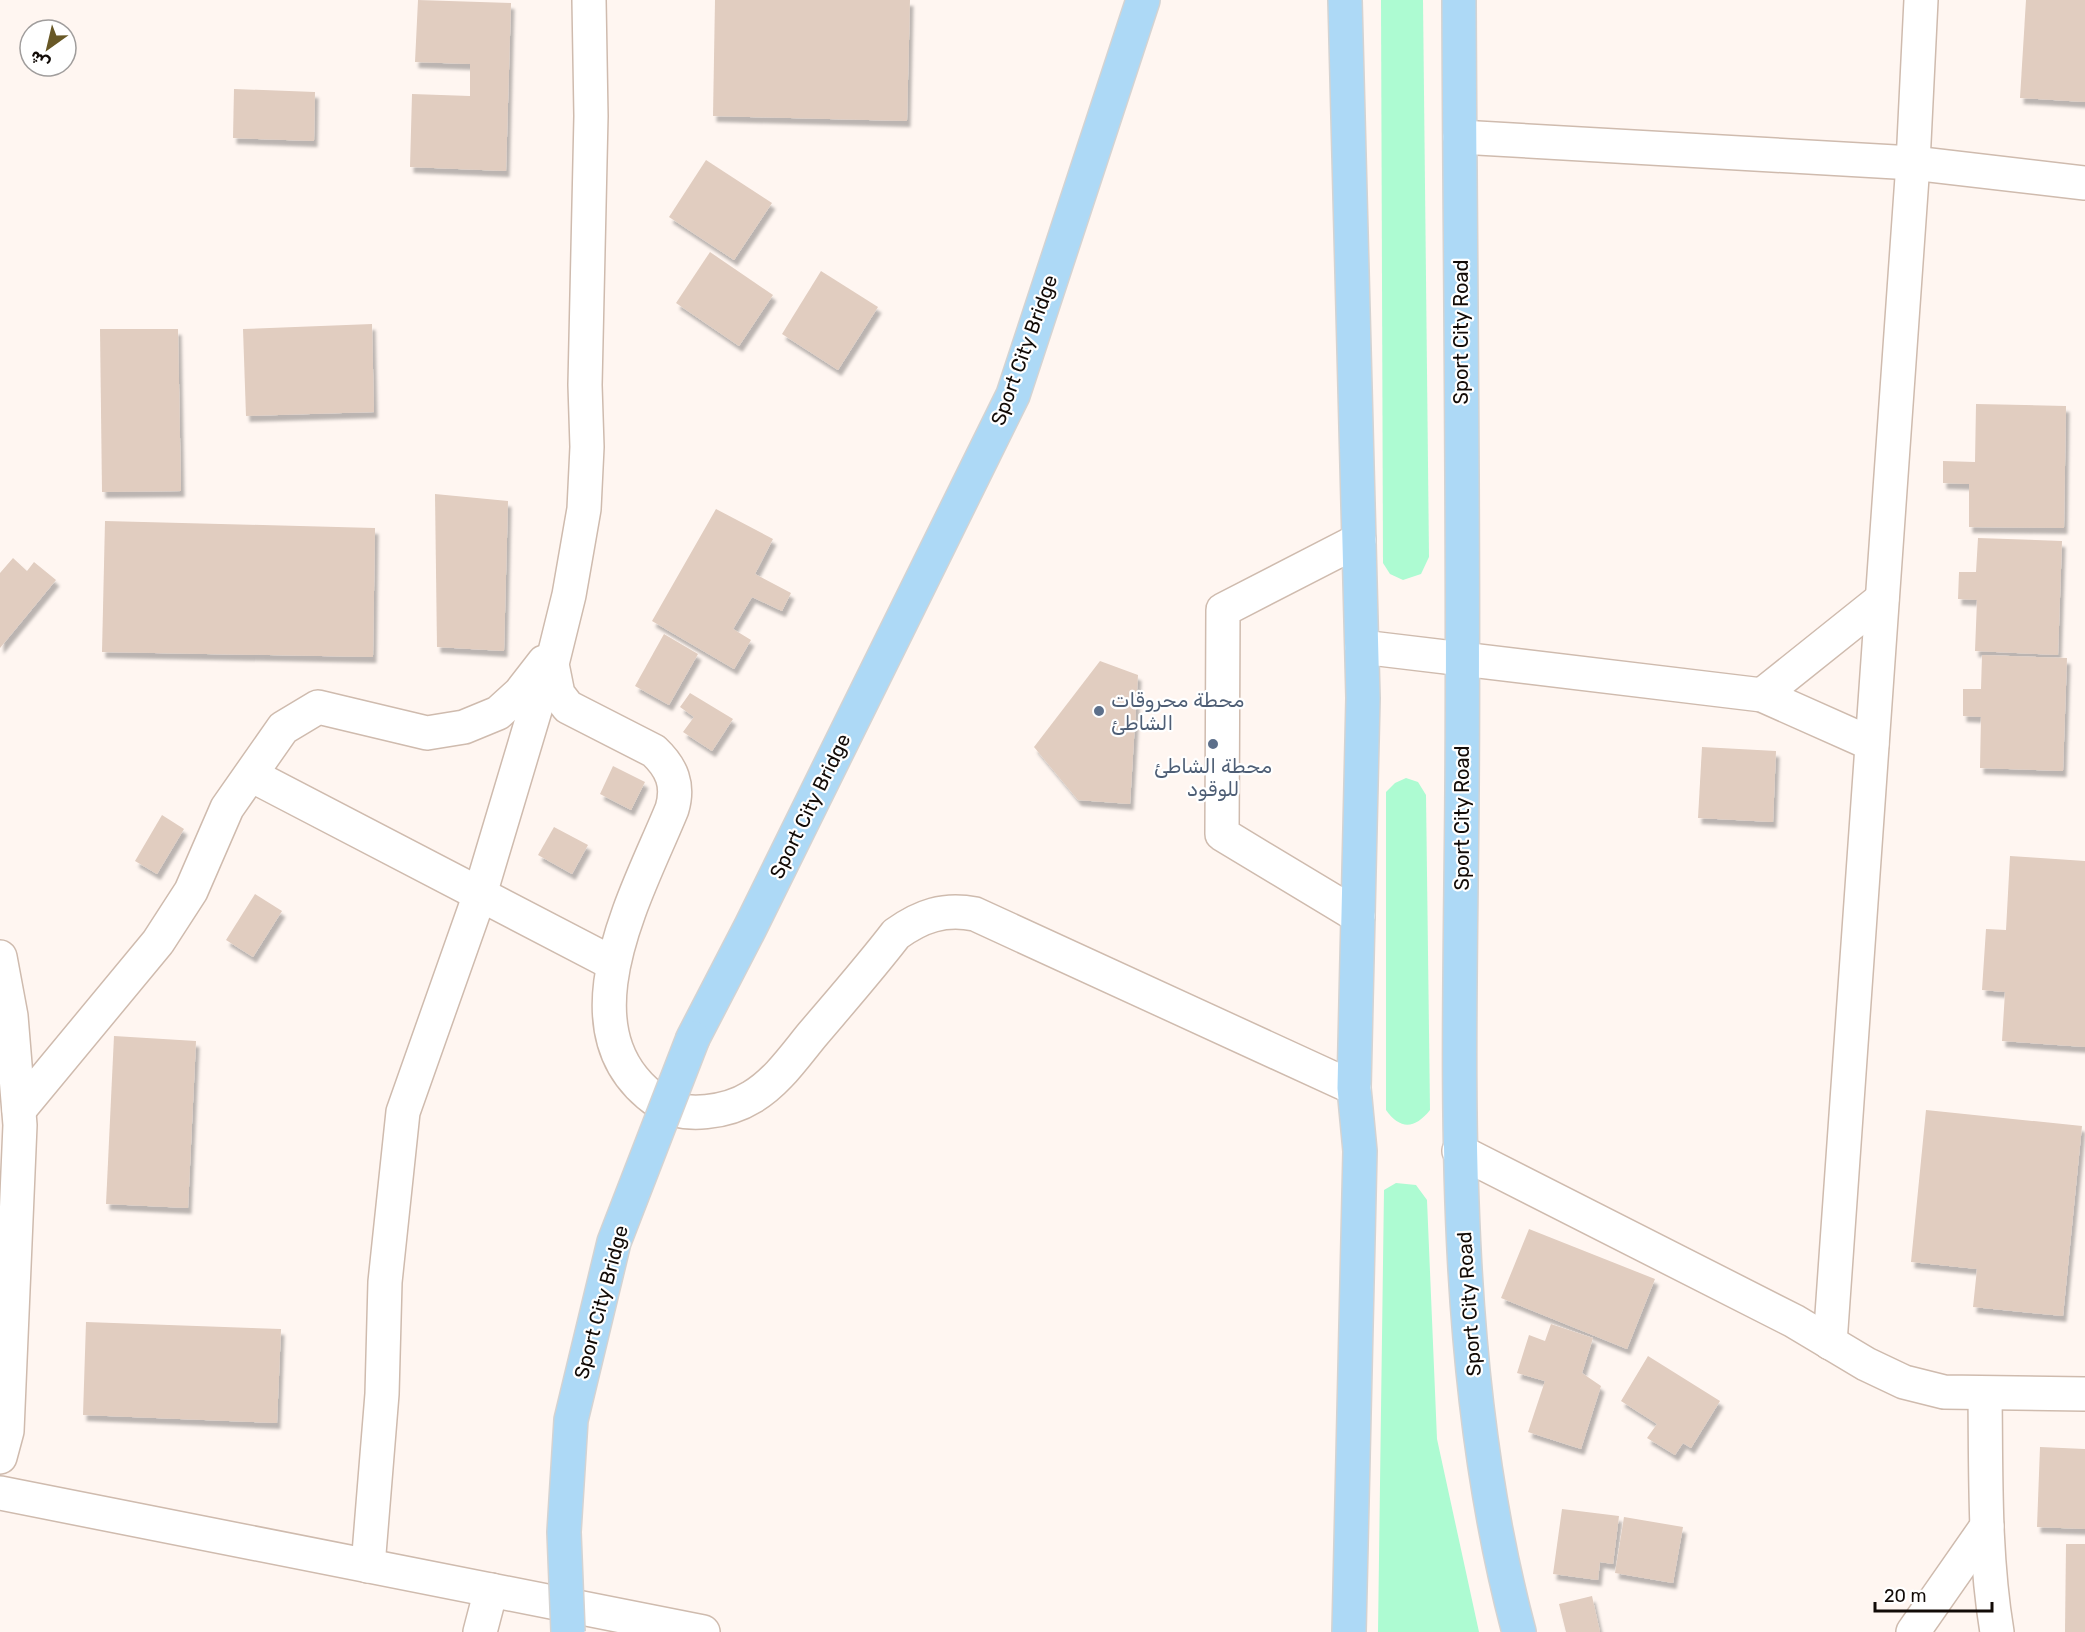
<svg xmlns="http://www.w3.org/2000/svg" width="2085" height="1632" font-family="Rubik,Cairo,sans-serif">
<defs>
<filter id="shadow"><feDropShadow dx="3.5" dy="6" stdDeviation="1.5" flood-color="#0004"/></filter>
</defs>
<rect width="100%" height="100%" fill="#fff6f1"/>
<!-- green -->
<g fill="#adfbd2">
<polygon points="1381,0 1423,0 1429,557 1421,574 1403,580 1390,574 1383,563"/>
<path d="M1406 778 1418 782 1426 795 1430 1110C1415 1129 1400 1130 1386 1110V792L1395 783Z"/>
<polygon points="1396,1183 1416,1185 1427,1200 1437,1439 1479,1632 1378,1632 1384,1190"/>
</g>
<!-- building -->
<g fill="#e1cdc0" filter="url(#shadow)">
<polygon points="418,0 511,3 506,171 410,167 412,94 470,96 470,64 415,62"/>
<polygon points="715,0 910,0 907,121 713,116"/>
<polygon points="2026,0 2085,0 2085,102 2020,98"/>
<polygon points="234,89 315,92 314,141 233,138"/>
<polygon points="706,160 772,203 734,260 669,217"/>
<polygon points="710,252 773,295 739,346 676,303"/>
<polygon points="821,271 878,307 838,370 782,334"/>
<polygon points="372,324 374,412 246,416 243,329"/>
<polygon points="100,329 178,329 181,491 102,492"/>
<polygon points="1976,404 2066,406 2064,528 1969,527 1969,484 1943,483 1943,461 1975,462"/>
<polygon points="435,494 508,501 504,651 437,647"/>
<polygon points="716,509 773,539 755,574 791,593 782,611 752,597 733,629 751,640 734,669 652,621"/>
<polygon points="105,521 375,528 373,657 102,652"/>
<polygon points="1978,538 2062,541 2058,655 1975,651 1977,600 1958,599 1959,572 1976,572"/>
<polygon points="13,558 27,571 34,562 56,580 0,648 0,573"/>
<polygon points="664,634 698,654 669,705 635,686"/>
<polygon points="1982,655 2067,658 2063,771 1980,768 1981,717 1963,716 1963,689 1981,689"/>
<polygon points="1100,661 1138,675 1130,804 1078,800 1034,747"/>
<polygon points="690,693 733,719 712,751 683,732 694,717 680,707"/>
<polygon points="1702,747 1776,751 1773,822 1698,818"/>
<polygon points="613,766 645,782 631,810 600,794"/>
<polygon points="162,815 184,829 157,874 135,861"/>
<polygon points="554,827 588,845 572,874 538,855"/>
<polygon points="2010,856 2085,861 2085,1047 2002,1041 2005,992 1982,990 1986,929 2006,930"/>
<polygon points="255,894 282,911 253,957 226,940"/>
<polygon points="114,1036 196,1041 188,1208 106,1204"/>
<polygon points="1926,1110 2082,1126 2063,1316 1973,1307 1977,1269 1911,1262"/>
<polygon points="1529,1229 1655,1279 1627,1349 1501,1298"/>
<polygon points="86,1322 281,1329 277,1423 83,1415"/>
<polygon points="1551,1324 1593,1338 1582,1373 1601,1386 1581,1449 1528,1432 1545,1381 1517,1373 1529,1335 1545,1341"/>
<polygon points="1648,1356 1720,1401 1691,1448 1683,1443 1675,1455 1647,1438 1657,1424 1621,1401"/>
<polygon points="2040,1447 2085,1449 2085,1529 2037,1527"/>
<polygon points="1562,1509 1619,1516 1613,1564 1600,1562 1598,1580 1553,1574"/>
<polygon points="1624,1517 1683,1527 1673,1583 1615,1573"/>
<polygon points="2066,1544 2085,1544 2085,1632 2065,1632"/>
<polygon points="1592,1596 1600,1632 1566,1632 1559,1604"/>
</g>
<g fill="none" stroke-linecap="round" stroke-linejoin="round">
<!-- minor casing -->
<g stroke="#cfbbae" stroke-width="36">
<g id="minor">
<path d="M589 0 591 116 585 385 587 447 584 509 569 595 552 664 558 694 568 707 654 751C672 768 679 785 672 809 637 895 557 1033 660 1103 685 1119 728 1112 752 1097 776 1083 794 1057 812 1035 840 1002 869 969 896 934 921 916 944 908 975 914L1354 1088"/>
<polyline points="1460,137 1913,163 2085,183"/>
<polyline points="1362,647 1762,695 1872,744"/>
<polyline points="1762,695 1882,599"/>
<polyline points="251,775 612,963"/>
<polyline points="1358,916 1222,834 1223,610 1359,540"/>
<polyline points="0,957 11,1016 20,1125 7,1431 0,1457"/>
<polyline points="19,1110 158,942 191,891 227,808 283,728 318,707 427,733 464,727 498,713 520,693 544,662"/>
<polyline points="1459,1151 1794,1321 1866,1364 1904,1382 1944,1392 2085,1394"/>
<polyline points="1830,1343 1913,163 1921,0"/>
<path d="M1985 1394C1986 1474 1984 1554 1997 1632"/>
<polyline points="0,1493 703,1632"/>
<polyline points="368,1566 382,1394 385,1282 403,1112 480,894 550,660"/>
<polyline points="480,1632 491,1590"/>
<polyline points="1913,1632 1987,1526"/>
</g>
</g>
<!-- major casing -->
<g stroke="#d4d3d2" stroke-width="36">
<g id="major">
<polyline points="1345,0 1363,698 1354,1088 1360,1151 1349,1632"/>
<path d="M1459 0C1460 263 1464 526 1462 790 1460 1069 1446 1359 1519 1632"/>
<polyline points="693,1038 751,926 1013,395 1143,0"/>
</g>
</g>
<!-- minor -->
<use href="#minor" stroke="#fff" stroke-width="33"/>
<!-- major -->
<use href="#major" stroke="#add9f6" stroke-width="33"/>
<!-- major-bridge casing -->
<g stroke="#d4d3d2" stroke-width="36" stroke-linecap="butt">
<polyline id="major-bridge" points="568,1632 564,1532 571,1420 614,1242 693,1038"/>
</g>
<!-- major-bridge -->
<use href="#major-bridge" stroke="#add9f6" stroke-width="33"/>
</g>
<!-- markers -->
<g fill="#5c6f8a" stroke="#fff" stroke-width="2">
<circle cx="1099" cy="711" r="6"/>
<circle cx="1213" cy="744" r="6"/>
</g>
<g text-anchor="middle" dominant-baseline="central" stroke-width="4.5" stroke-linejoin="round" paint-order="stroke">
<!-- street labels -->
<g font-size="20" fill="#120b07" stroke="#fff">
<text transform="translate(1461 332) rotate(-90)">Sport City Road</text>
<text transform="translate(1024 350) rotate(-70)">Sport City Bridge</text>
<text transform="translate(810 806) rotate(-64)">Sport City Bridge</text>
<text transform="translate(1462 818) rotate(-90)">Sport City Road</text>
<text transform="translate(601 1302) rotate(-75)">Sport City Bridge</text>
<text transform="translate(1469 1304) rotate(-94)">Sport City Road</text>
</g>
<!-- service labels -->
<g font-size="20" fill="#4e5e75" stroke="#fff" text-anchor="start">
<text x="1111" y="700">محطة محروقات<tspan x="1111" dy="23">الشاطئ</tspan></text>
<text x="1213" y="766" text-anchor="middle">محطة الشاطئ<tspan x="1213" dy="23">للوقود</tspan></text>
</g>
</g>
<!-- north arrow -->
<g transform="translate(48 48) rotate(214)"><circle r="28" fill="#ffffff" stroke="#a09d9c" stroke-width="1.5"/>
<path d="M0-4.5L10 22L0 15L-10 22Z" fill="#685826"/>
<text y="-9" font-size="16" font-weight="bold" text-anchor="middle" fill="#120b07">ش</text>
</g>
<!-- scale -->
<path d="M1875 1602v9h117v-9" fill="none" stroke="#120b07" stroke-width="3"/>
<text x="1884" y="1602" font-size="18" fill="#120b07" stroke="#ffffff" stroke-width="4.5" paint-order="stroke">20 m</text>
</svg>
